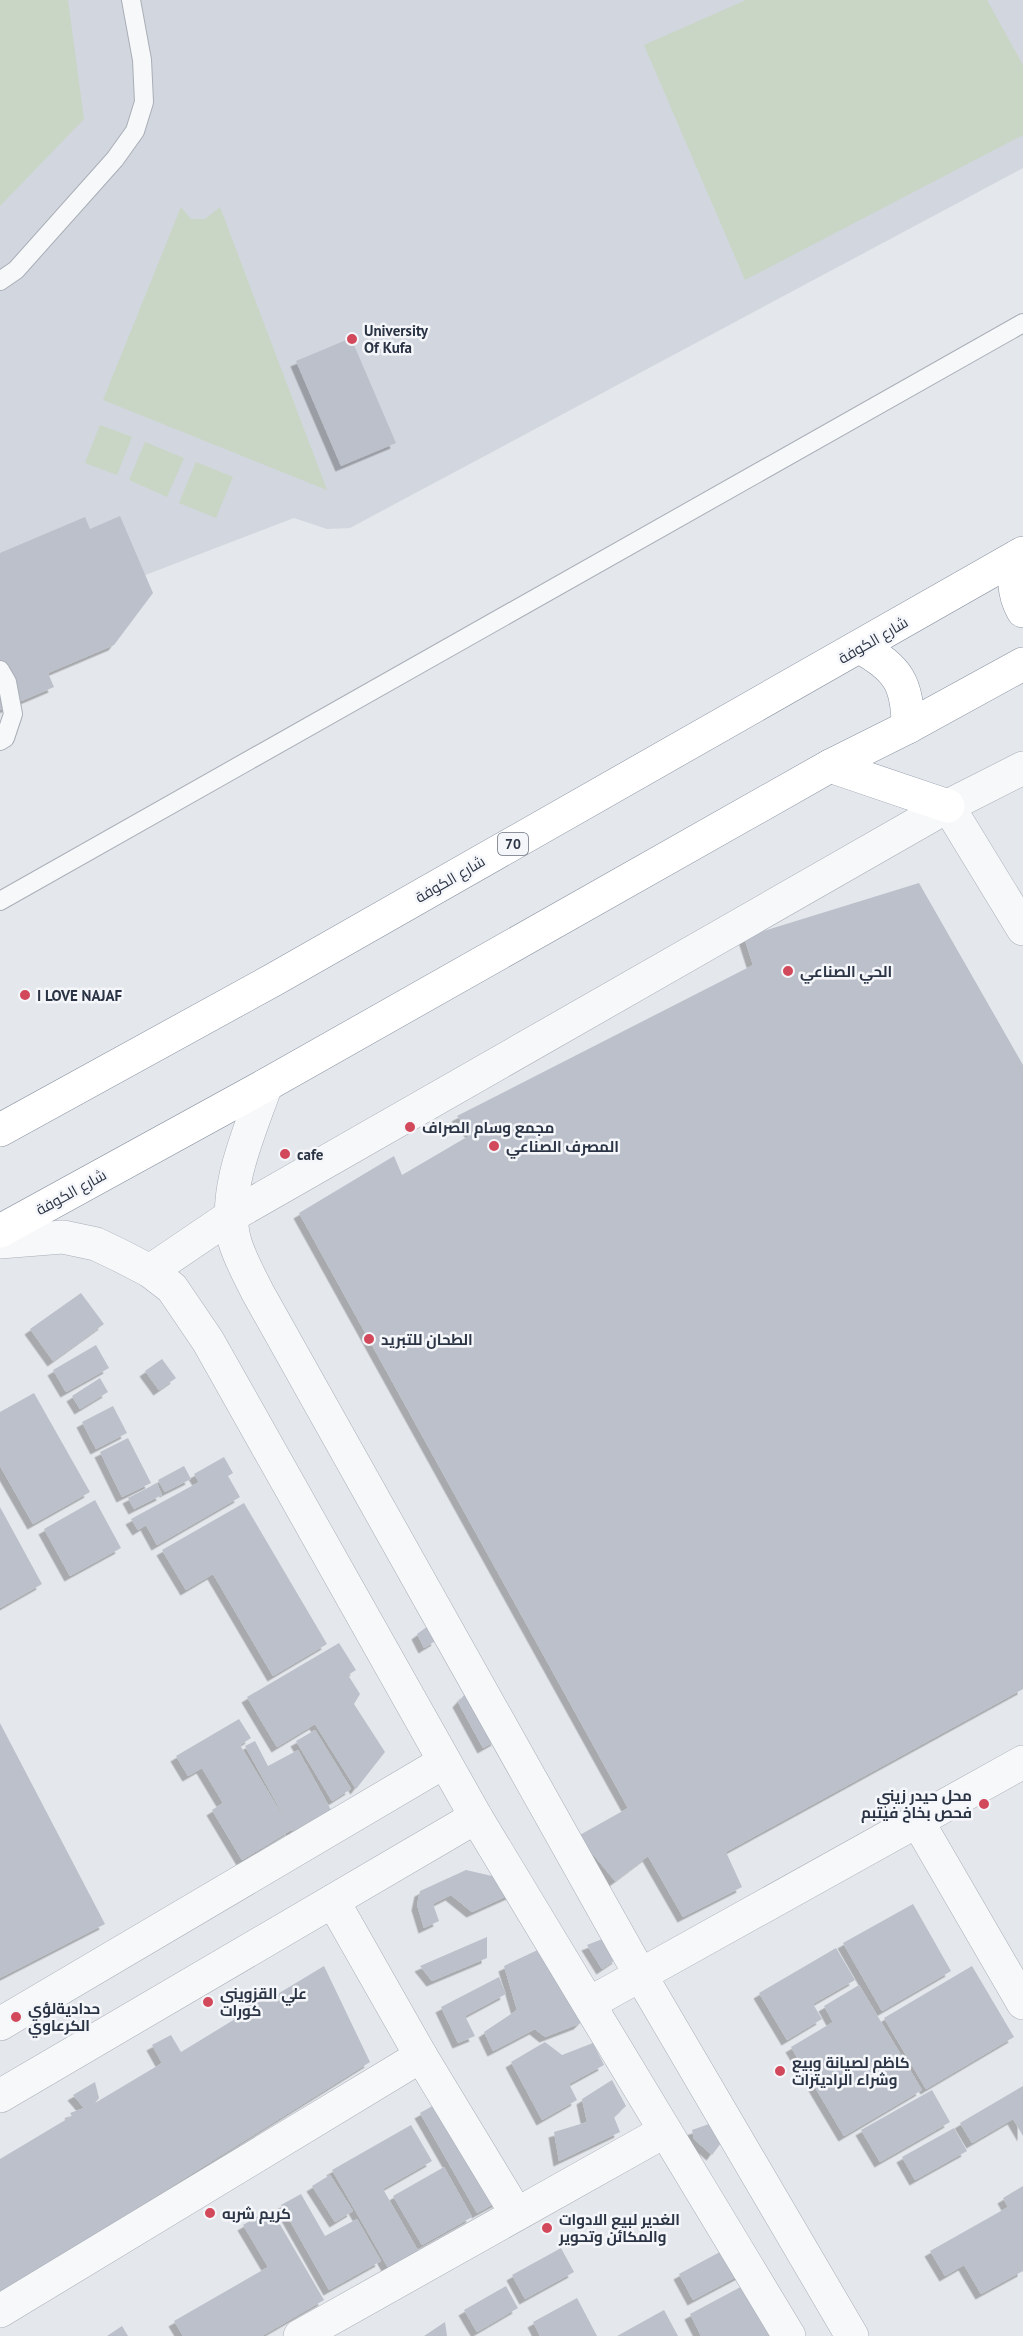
<svg xmlns="http://www.w3.org/2000/svg" width="1023" height="2336" font-family="'PT Sans',Cairo,sans-serif">
<defs>
<filter id="shadow"><feDropShadow dx="-5.5" dy="5.5" stdDeviation="0" flood-color="#0004"/></filter>
</defs>
<rect width="100%" height="100%" fill="#e4e7ec"/>
<!-- built -->
<polygon fill="#d2d6de" points="0,0 1023,0 1023,168 350,528 327,529 294,518 109,589 0,616"/>
<!-- green -->
<g fill="#c9d6c5">
<polygon points="0,0 68,0 84,119 0,206"/>
<polygon points="746,0 987,0 1023,65 1023,135 745,280 644,45"/>
<polygon points="181,207 191,219 205,219 220,207 327,490 103,400"/>
<polygon points="100,425 132,437 117,475 85,463"/>
<polygon points="145,442 184,458 167,497 129,480"/>
<polygon points="196,462 233,477 216,518 179,503"/>
</g>
<!-- building -->
<g fill="#bbc0ca" filter="url(#shadow)">
<polygon points="351,338 396,443 341,466 296,361"/>
<polygon points="120,516 153,593 114,645 48,673 54,687 0,710 0,553 85,517 90,529"/>
<polygon points="919,883 1023,1065 1023,1689 726,1852 742,1887 683,1917 648,1856 615,1881 578,1836 628,1808 299,1213 394,1156 402,1175 472,1134 457,1116 753,965 744,937"/>
<polygon points="81,1293 104,1324 53,1361 30,1329"/>
<polygon points="96,1345 109,1368 66,1392 53,1370"/>
<polygon points="162,1359 176,1378 159,1390 145,1371"/>
<polygon points="100,1378 108,1392 80,1409 72,1396"/>
<polygon points="34,1393 90,1492 33,1524 0,1466 0,1412"/>
<polygon points="113,1406 127,1433 96,1449 82,1422"/>
<polygon points="128,1438 151,1483 122,1497 100,1452"/>
<polygon points="224,1457 233,1473 228,1476 240,1497 157,1545 146,1525 138,1530 131,1519 199,1482 194,1474"/>
<polygon points="184,1466 191,1479 165,1492 158,1480"/>
<polygon points="157,1483 162,1495 134,1509 128,1498"/>
<polygon points="95,1500 121,1548 70,1576 44,1529"/>
<polygon points="244,1503 327,1644 273,1676 213,1574 186,1590 162,1550"/>
<polygon points="0,1507 42,1584 0,1608"/>
<polygon points="428,1626 437,1640 424,1648 417,1634"/>
<polygon points="339,1643 356,1670 348,1675 360,1694 354,1704 385,1752 356,1789 315,1724 277,1747 247,1697"/>
<polygon points="466,1693 497,1740 483,1748 458,1702"/>
<polygon points="239,1719 251,1738 240,1745 291,1830 242,1860 212,1810 223,1803 202,1768 188,1776 176,1756"/>
<polygon points="0,1723 105,1924 0,1978"/>
<polygon points="315,1730 351,1789 332,1801 296,1741"/>
<polygon points="255,1741 268,1766 298,1750 331,1810 292,1831 245,1746"/>
<polygon points="466,1870 505,1879 514,1893 472,1912 451,1895 433,1904 439,1921 424,1928 417,1905 420,1891"/>
<polygon points="913,1904 951,1971 882,2011 843,1943"/>
<polygon points="487,1937 487,1958 432,1981 420,1966"/>
<polygon points="605,1938 618,1958 602,1969 587,1945"/>
<polygon points="546,1946 589,2014 579,2024 545,2037 535,2029 493,2051 484,2032 517,2010 504,1966"/>
<polygon points="836,1948 855,1980 813,2004 822,2019 787,2040 759,1993"/>
<polygon points="324,1966 370,2062 142,2205 144,2209 126,2219 124,2216 0,2293 0,2159 72,2116 70,2113 84,2108 73,2095 95,2082 99,2098 95,2103 162,2063 152,2045 171,2035 181,2052 240,2016 237,2009 271,1998"/>
<polygon points="972,1966 1014,2037 926,2089 884,2018"/>
<polygon points="499,1977 506,1994 465,2016 475,2036 458,2043 441,2007"/>
<polygon points="859,1985 922,2090 844,2136 791,2047 833,2022 824,2006"/>
<polygon points="545,2042 562,2055 593,2043 604,2065 569,2084 577,2100 542,2120 511,2062"/>
<polygon points="612,2080 626,2106 614,2117 620,2132 559,2161 554,2132 587,2122 582,2099"/>
<polygon points="1023,2086 1023,2136 1013,2119 972,2143 960,2123"/>
<polygon points="932,2090 950,2122 880,2162 861,2130"/>
<polygon points="443,2100 501,2200 477,2213 420,2113"/>
<polygon points="709,2124 724,2139 712,2155 694,2139 692,2130"/>
<polygon points="411,2125 432,2161 383,2189 420,2254 390,2271 332,2170"/>
<polygon points="954,2128 967,2151 915,2180 902,2157"/>
<polygon points="444,2167 472,2217 422,2245 393,2196"/>
<polygon points="330,2175 353,2211 335,2222 312,2186"/>
<polygon points="1023,2186 1023,2271 981,2294 964,2265 945,2276 930,2251 1008,2207 1003,2198"/>
<polygon points="301,2194 325,2236 357,2219 381,2261 329,2290 281,2205"/>
<polygon points="271,2209 324,2300 262,2336 183,2336 174,2321 268,2267 243,2225"/>
<polygon points="744,2239 759,2265 693,2300 679,2274"/>
<polygon points="561,2248 574,2272 525,2299 512,2275"/>
<polygon points="748,2283 774,2336 701,2336 690,2314"/>
<polygon points="506,2286 518,2308 477,2332 464,2310"/>
<polygon points="577,2298 597,2336 540,2336 533,2322"/>
<polygon points="664,2310 678,2336 617,2336"/>
<polygon points="445,2322 447,2336 424,2336"/>
<polygon points="122,2326 128,2336 107,2336"/>
</g>
<g fill="none" stroke-linecap="round" stroke-linejoin="round">
<!-- service casing -->
<g stroke="#a9aeb7" stroke-width="20">
<g id="service">
<polyline points="0,281 16,270 115,159 135,131 144,102 142,60 131,0"/>
<polyline points="0,670 7,682 13,714 5,738 0,741"/>
<polyline points="0,901 1023,323"/>
</g>
</g>
<!-- minor casing -->
<g stroke="#a9aeb7" stroke-width="34">
<g id="minor">
<polyline points="948,806 1023,929"/>
<path d="M266 1085C250 1131 221 1193 235 1242 240 1259 250 1277 258 1293L641 1976 852 2336"/>
<polyline points="0,1242 63,1237 96,1244 119,1255 150,1271 172,1288 208,1341 476,1817 789,2336"/>
<polyline points="150,1271 231,1216 948,806 1023,768"/>
<polyline points="918,1822 1023,2003"/>
<polyline points="333,1901 421,2056 516,2213"/>
<polyline points="590,2003 1023,1762"/>
<polyline points="0,2024 444,1762"/>
<polyline points="0,2096 476,1817"/>
<polyline points="0,2311 421,2056"/>
<polyline points="300,2336 665,2131"/>
</g>
</g>
<!-- trunk casing -->
<g stroke="#8b94a3" stroke-width="34">
<g id="trunk">
<path d="M1018 556C1013 576 1013 593 1023 611"/>
<path d="M860 647C898 668 908 684 908 727"/>
<polyline points="830,766 948,806"/>
<polyline points="0,1130 273,980 1023,553"/>
<polyline points="0,1231 266,1085 830,766 908,727 1023,664"/>
</g>
</g>
<!-- service -->
<use href="#service" stroke="#f7f8fa" stroke-width="18"/>
<!-- minor -->
<use href="#minor" stroke="#f7f8fa" stroke-width="33"/>
<!-- trunk -->
<use href="#trunk" stroke="#fff" stroke-width="33"/>
</g>
<!-- markers -->
<g fill="#d1495b" stroke="#f4f6f9" stroke-width="2">
<circle cx="352" cy="339" r="6"/>
<circle cx="788" cy="971" r="6"/>
<circle cx="25" cy="995" r="6"/>
<circle cx="410" cy="1127" r="6"/>
<circle cx="494" cy="1146" r="6"/>
<circle cx="285" cy="1154" r="6"/>
<circle cx="369" cy="1339" r="6"/>
<circle cx="984" cy="1804" r="6"/>
<circle cx="208" cy="2002" r="6"/>
<circle cx="16" cy="2017" r="6"/>
<circle cx="780" cy="2071" r="6"/>
<circle cx="210" cy="2213" r="6"/>
<circle cx="547" cy="2228" r="6"/>
</g>
<g text-anchor="middle" dominant-baseline="central" stroke-width="5" stroke-linejoin="round" paint-order="stroke">
<!-- shield labels -->
<rect fill="#f4f6f9" stroke="#676e7b" stroke-width="1.5" x="498" y="833" width="30" height="22" rx="4.5"/>
<g font-size="14" font-weight="bold" fill="#2b3445">
<text x="513" y="844">70</text>
</g>
<!-- poi labels -->
<g font-size="15" font-weight="bold" fill="#2b3445" stroke="#f4f6f9" text-anchor="start">
<text x="364" y="330">University<tspan x="364" dy="17">Of Kufa</tspan></text>
<text x="800" y="971">الحي الصناعي</text>
<text x="37" y="995">I LOVE NAJAF</text>
<text x="422" y="1127">مجمع وسام الصراف</text>
<text x="506" y="1146">المصرف الصناعي</text>
<text x="297" y="1154">cafe</text>
<text x="381" y="1339">الطحان للتبريد</text>
<text x="972" y="1795" text-anchor="end">محل حيدر زيني<tspan x="972" dy="17">فحص بخاخ فيتبم</tspan></text>
<text x="220" y="1993">علي القزويني<tspan x="220" dy="17">كورات</tspan></text>
<text x="28" y="2008">حداديةلؤي<tspan x="28" dy="17">الكرعاوي</tspan></text>
<text x="792" y="2062">كاظم لصيانة وبيع<tspan x="792" dy="17">وشراء الراديترات</tspan></text>
<text x="222" y="2213">كريم شربه</text>
<text x="559" y="2219">الغدير لبيع الادوات<tspan x="559" dy="17">والمكائن وتحوير</tspan></text>
</g>
<!-- street labels -->
<g font-size="15" fill="#2b3445" stroke="#f4f6f9">
<text transform="translate(873 640) rotate(-30)">شارع الكوفة</text>
<text transform="translate(450 879) rotate(-30)">شارع الكوفة</text>
<text transform="translate(71 1192) rotate(-29)">شارع الكوفة</text>
</g>
</g>
</svg>
